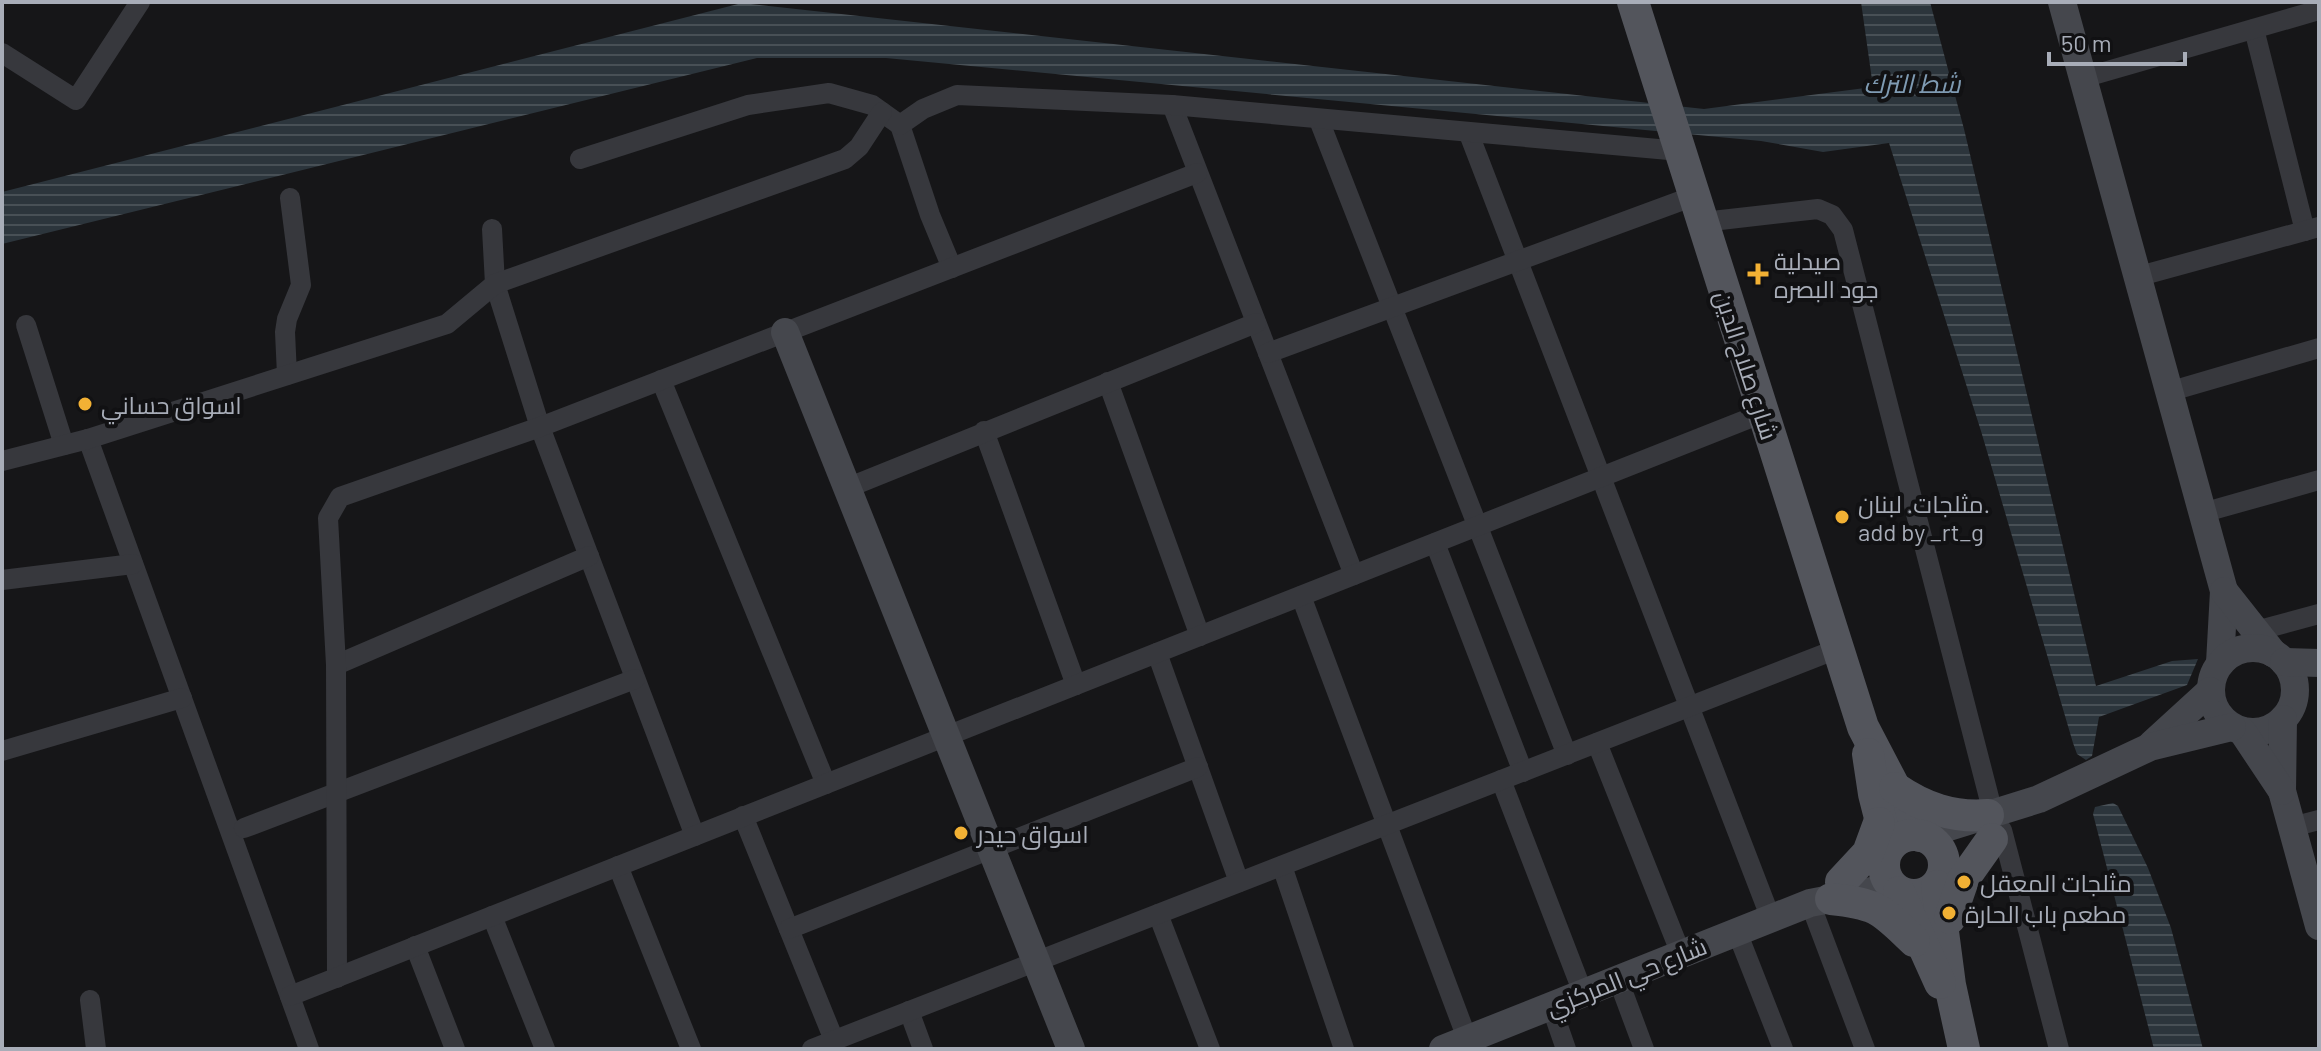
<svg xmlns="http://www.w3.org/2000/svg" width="2321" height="1051" font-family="Barlow,Cairo,sans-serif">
<defs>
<pattern id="water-rules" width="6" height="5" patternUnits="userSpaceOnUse" patternTransform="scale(2)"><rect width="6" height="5" fill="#2c353c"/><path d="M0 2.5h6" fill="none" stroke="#485056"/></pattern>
</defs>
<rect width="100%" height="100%" fill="#161618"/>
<!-- water -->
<g fill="url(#water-rules)">
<polygon points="1861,2 1930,2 1964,129 2096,686 2172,661 2198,659 2187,685 2099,717 2092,756 2086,760 2077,754 2073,743 1981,431 1889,143 1823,152 1761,141 886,58 757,58 2,244 2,192 742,3 1704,109 1873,87"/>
<polygon points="2113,803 2118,806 2148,868 2171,928 2203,1049 2154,1049 2093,814 2095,807"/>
</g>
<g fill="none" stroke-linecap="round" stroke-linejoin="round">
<!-- street -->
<g stroke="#37383d" stroke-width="20">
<polyline points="2254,29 2305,231"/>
<polyline points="2,53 76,100 140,2"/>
<polyline points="2083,78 2319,10"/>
<polyline points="1172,105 1354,575"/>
<polyline points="1319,120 1567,755"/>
<polyline points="900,125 930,215 952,268"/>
<polyline points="1469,134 1771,919"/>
<polyline points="580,159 748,105 829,93 872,105 900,125 923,109 957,95 1172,105 1680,151"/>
<polyline points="1703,222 1818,209 1832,215 1843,230 1993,813"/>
<polyline points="492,229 495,284 540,427 695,836"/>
<polyline points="2136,277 2319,227"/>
<polyline points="26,325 64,445"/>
<polyline points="1268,353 1694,196"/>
<polyline points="287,375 285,332 287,319 301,285 290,198"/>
<polyline points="661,380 826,784"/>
<polyline points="1108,382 1200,636"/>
<polyline points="2168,392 2319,348"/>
<polyline points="984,431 1076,685"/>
<polyline points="88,439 309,1049"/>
<polyline points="2,461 88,439 447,324 495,284 845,159 859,147 882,112"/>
<polyline points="847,488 1256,323"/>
<polyline points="2202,513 2319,480"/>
<polyline points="1435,543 1523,772"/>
<polyline points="2,580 133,564"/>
<polyline points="1301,596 1471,1049"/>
<polyline points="2256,631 2319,614"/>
<polyline points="1157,653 1239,882"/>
<polyline points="336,665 589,556"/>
<polyline points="1597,743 1681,954"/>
<polyline points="2,751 182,698"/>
<polyline points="1501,780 1583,993"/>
<polyline points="743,816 834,1040"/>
<polyline points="2292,827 2319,820"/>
<polyline points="244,828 635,679"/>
<polyline points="2002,830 2059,1049"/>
<polyline points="618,866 691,1049"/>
<polyline points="1282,866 1344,1049"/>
<polyline points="1810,903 1865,1049"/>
<polyline points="1158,914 1210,1049"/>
<polyline points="492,916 545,1049"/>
<polyline points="789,929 1198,767"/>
<polyline points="1737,932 1783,1049"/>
<polyline points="415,946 455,1049"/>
<polyline points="337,978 336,665 328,518 340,497 540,427 1197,173"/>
<polyline points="1618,979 1644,1049"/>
<polyline points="290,996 1763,413"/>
<polyline points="90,1000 96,1049"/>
<polyline points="1551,1006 1566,1049"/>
<polyline points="909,1011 923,1049"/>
<polyline points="812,1049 1837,649"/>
</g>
<!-- secondary -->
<g stroke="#45474d" stroke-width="28">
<polyline points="2062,2 2224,591 2220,663"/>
<polyline points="785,332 1071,1049"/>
<polyline points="2224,591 2273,653"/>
<circle cx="2253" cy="690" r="42"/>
<polyline points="2284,662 2319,663"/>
<polyline points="2283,719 2282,791 2319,926"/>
<polyline points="2242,731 2282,791"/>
<polyline points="2152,744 2210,691"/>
<polyline points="1920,836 2039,799 2150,747 2232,727"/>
<polyline points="1443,1049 1810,903 1892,887"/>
</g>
<!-- primary -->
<g stroke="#53555c" stroke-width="32">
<polyline points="1633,2 1863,727 1920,836"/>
<polyline points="1868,754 1874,794 1888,849"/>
<path d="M1895 788C1924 808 1953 818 1988 815"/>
<circle cx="1914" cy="865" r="30"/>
<polyline points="1841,882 1868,853 1879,823"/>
<polyline points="1937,886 1950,985 1964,1049"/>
<polyline points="1899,892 1940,983"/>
<path d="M1831 899C1879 904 1881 910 1914 941"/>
<polyline points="1950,918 1963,880 1992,839"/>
</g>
</g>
<!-- markers -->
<g fill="#f2b134" stroke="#111113" stroke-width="3">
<path d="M1754 262h8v8h8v8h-8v8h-8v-8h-8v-8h8z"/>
<circle cx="85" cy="404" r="8"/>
<circle cx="1842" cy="517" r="8"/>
<circle cx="961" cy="833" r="8"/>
<circle cx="1964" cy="882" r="8"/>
<circle cx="1949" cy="913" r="8"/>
</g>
<g text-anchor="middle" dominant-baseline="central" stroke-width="8" stroke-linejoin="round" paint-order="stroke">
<!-- poi labels -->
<g font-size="24" fill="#a8adb8" stroke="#111113" text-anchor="start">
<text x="1774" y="260">صيدلية<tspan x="1774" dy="28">جود البصره</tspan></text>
<text x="101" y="404">اسواق حساني</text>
<text x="1858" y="503">مثلجات. لبنان.<tspan x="1858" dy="28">add by _rt_g</tspan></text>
<text x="977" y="833">اسواق حيدر</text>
<text x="1980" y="882">مثلجات المعقل</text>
<text x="1965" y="913">مطعم باب الحارة</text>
</g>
<!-- street labels -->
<g font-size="24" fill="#a8adb8" stroke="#111113">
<text transform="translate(1747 365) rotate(72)">شارع صلاح الدين</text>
<text transform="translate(1626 976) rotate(-22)">شارع حي المركزي</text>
</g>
<!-- water labels -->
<g font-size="26" font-style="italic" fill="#7f9bb3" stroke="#111113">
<text x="1912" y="82">شط الترك</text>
</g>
</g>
<!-- border -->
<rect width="2321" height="1051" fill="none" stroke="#a8adb8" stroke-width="8"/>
<!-- scale -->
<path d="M2049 52v12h136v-12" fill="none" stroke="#a8adb8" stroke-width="4"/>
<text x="2061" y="52" font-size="24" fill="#a8adb8" stroke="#111113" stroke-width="6" paint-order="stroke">50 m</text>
</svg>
